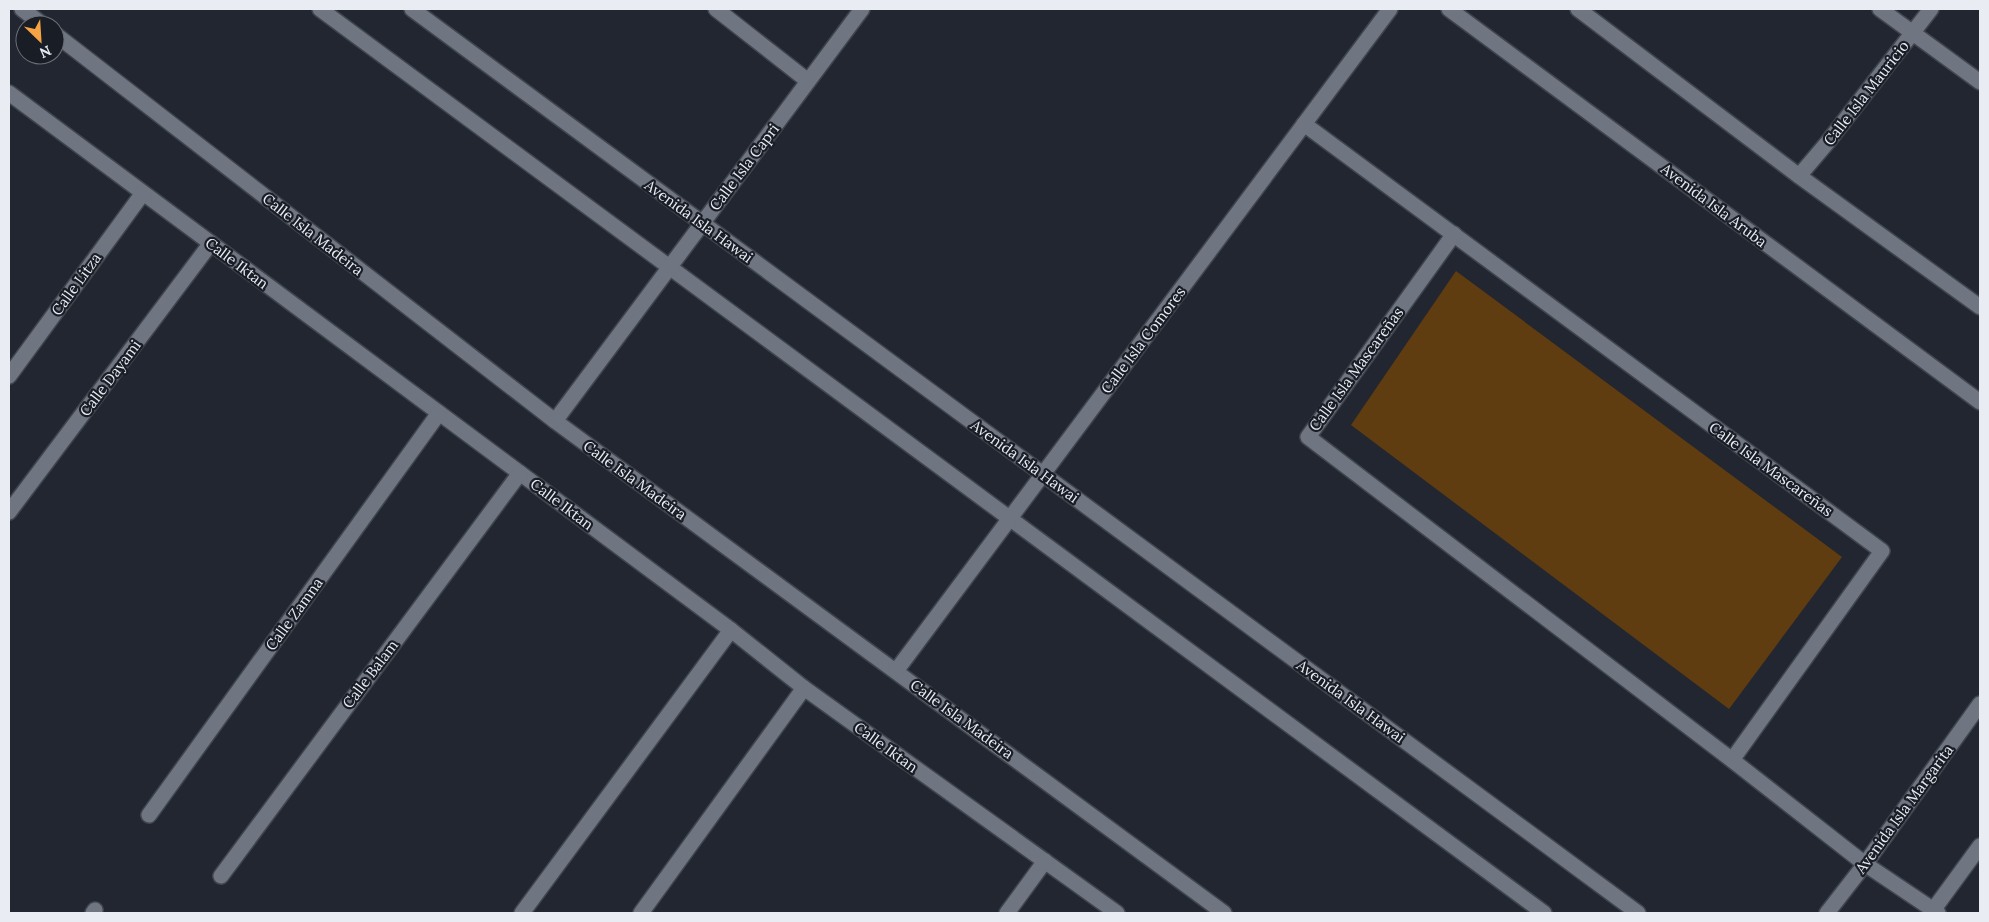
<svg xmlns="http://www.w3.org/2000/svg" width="1989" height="922" font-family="Lora,serif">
<rect width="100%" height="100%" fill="#222630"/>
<!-- green -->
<polygon fill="#603c11" points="1456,271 1842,557 1729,709 1351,425"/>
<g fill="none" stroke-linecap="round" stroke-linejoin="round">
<!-- minor casing -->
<g stroke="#40444d" stroke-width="18">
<g id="minor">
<polyline points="22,9 43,25"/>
<polyline points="320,9 1544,913"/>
<polyline points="412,9 1638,913"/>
<polyline points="716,9 808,81"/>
<polyline points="1449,9 1980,402"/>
<polyline points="1578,9 1799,176 1980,307"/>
<polyline points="1880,9 1980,82"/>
<polyline points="55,34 555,421 1224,913"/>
<polyline points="9,93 731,630 804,688 1117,913"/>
<polyline points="1304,124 1882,551 1732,760"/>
<polyline points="1799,176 1827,143 1931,9"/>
<polyline points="1454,234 1308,437 1732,760 1865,864 1938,913"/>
<polyline points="9,376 143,193"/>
<polyline points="555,421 862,9"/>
<polyline points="9,512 211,243"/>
<polyline points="896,671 1390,9"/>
<polyline points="149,815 439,413"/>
<polyline points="221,876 520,473"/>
<polyline points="93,913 95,910"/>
<polyline points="522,913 731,630"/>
<polyline points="641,913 804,688"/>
<polyline points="1007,913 1045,861"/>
<polyline points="1827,913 1865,864 1980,704"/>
<polyline points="1931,913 1980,846"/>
</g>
</g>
<!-- minor -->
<use href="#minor" stroke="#6f7581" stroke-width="15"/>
</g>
<g text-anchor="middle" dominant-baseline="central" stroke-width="4.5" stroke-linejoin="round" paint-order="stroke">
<!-- street labels -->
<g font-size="15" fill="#e9ecf3" stroke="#191d26">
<text transform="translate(1866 93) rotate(-52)">Calle Isla Mauricio</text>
<text transform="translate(744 167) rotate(-53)">Calle Isla Capri</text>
<text transform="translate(1714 205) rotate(37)">Avenida Isla Aruba</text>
<text transform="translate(699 221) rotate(36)">Avenida Isla Hawai</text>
<text transform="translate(313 234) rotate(38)">Calle Isla Madeira</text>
<text transform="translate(237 263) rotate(37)">Calle Iktan</text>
<text transform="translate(76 284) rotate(-54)">Calle Litza</text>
<text transform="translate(1143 340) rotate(-53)">Calle Isla Comores</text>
<text transform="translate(1356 369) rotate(-54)">Calle Isla Mascareñas</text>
<text transform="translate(110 378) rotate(-53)">Calle Dayami</text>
<text transform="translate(1025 461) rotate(36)">Avenida Isla Hawai</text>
<text transform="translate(1771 469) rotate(36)">Calle Isla Mascareñas</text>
<text transform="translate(635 480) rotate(36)">Calle Isla Madeira</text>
<text transform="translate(562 504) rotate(37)">Calle Iktan</text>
<text transform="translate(294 614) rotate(-54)">Calle Zamna</text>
<text transform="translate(370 674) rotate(-53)">Calle Balam</text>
<text transform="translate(1351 701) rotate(36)">Avenida Isla Hawai</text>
<text transform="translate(962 719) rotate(36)">Calle Isla Madeira</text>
<text transform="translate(886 747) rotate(36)">Calle Iktan</text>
<text transform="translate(1904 809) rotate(-54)">Avenida Isla Margarita</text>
</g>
</g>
<!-- border -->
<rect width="1989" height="922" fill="none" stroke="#e9ecf3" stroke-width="20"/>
<!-- north arrow -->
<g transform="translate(40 40) rotate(155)"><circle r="24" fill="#191d26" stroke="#6c7078"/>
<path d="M0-4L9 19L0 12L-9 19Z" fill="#f5a345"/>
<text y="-8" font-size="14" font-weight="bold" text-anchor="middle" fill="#e9ecf3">N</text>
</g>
</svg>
